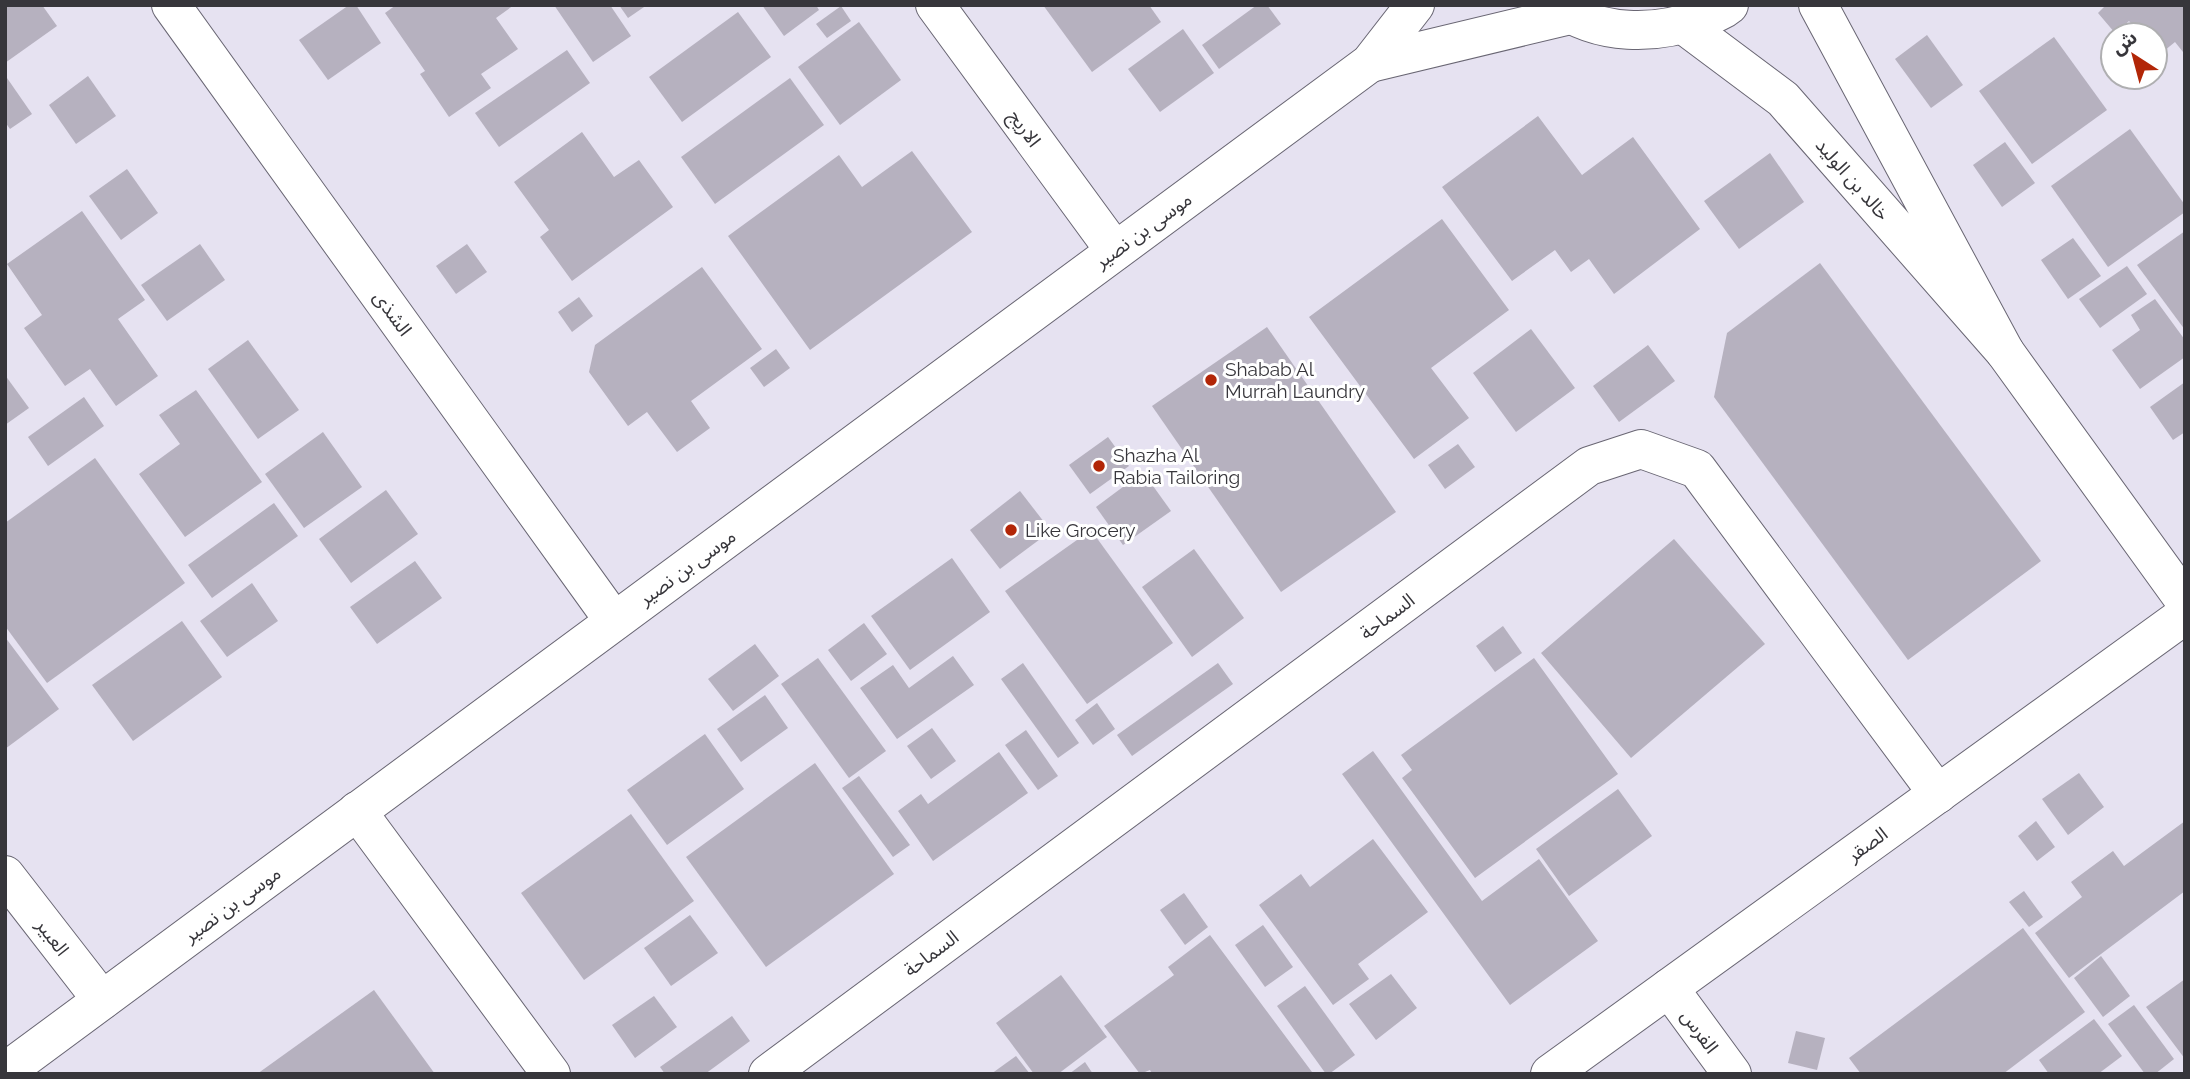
<svg xmlns="http://www.w3.org/2000/svg" width="2190" height="1079" font-family="Raleway,'Noto Sans Arabic',sans-serif">
<rect width="100%" height="100%" fill="#e6e2f1"/>
<!-- building -->
<g fill="#b6b1bf">
<polygon points="5,5 42,5 57,26 5,63"/>
<polygon points="349,5 356,5 381,43 328,80 299,40"/>
<polygon points="396,5 514,5 496,18 518,49 481,74 491,88 449,117 420,74 425,71 385,13"/>
<polygon points="554,5 610,5 631,36 593,62"/>
<polygon points="619,5 647,5 628,18"/>
<polygon points="762,5 816,5 819,10 784,36"/>
<polygon points="1043,5 1149,5 1161,22 1092,72"/>
<polygon points="1257,5 1267,5 1281,24 1219,69 1202,45"/>
<polygon points="2106,5 2185,5 2185,51 2183,52 2175,42 2159,55 2155,50 2155,35 2141,35 2129,21 2115,33 2098,13"/>
<polygon points="841,6 851,21 827,38 816,24"/>
<polygon points="738,12 771,57 682,122 649,77"/>
<polygon points="859,22 901,80 840,125 798,67"/>
<polygon points="1183,29 1214,73 1160,112 1128,69"/>
<polygon points="1927,35 1963,85 1931,108 1895,59"/>
<polygon points="2054,37 2107,110 2032,164 1979,91"/>
<polygon points="567,50 590,83 499,147 475,113"/>
<polygon points="88,76 116,116 76,144 49,105"/>
<polygon points="7,78 32,114 10,129 5,122 5,80"/>
<polygon points="790,78 824,125 715,204 681,157"/>
<polygon points="1538,116 1582,175 1633,137 1700,229 1614,294 1589,259 1571,272 1555,250 1512,281 1442,187"/>
<polygon points="2130,129 2185,205 2185,212 2108,267 2051,186"/>
<polygon points="582,132 614,177 639,160 673,207 572,281 540,237 549,230 514,182"/>
<polygon points="2005,142 2035,183 2002,207 1973,165"/>
<polygon points="912,151 972,232 810,350 728,236 839,155 862,187"/>
<polygon points="1770,153 1804,202 1739,249 1704,201"/>
<polygon points="127,169 158,213 121,240 89,196"/>
<polygon points="82,211 145,300 118,319 158,376 116,406 90,369 65,386 24,328 42,315 7,264"/>
<polygon points="1442,219 1509,310 1431,368 1469,418 1414,459 1309,317"/>
<polygon points="2185,231 2185,330 2137,265"/>
<polygon points="2073,238 2101,276 2068,299 2041,260"/>
<polygon points="200,244 225,280 167,321 141,285"/>
<polygon points="467,244 487,272 456,294 436,266"/>
<polygon points="1820,263 2041,561 1908,660 1714,397 1727,333"/>
<polygon points="2127,266 2147,294 2100,328 2079,299"/>
<polygon points="702,267 762,349 691,401 710,428 677,452 647,412 628,426 589,372 595,345"/>
<polygon points="579,297 593,316 572,332 558,312"/>
<polygon points="2155,299 2185,340 2185,357 2140,389 2112,350 2140,330 2131,315"/>
<polygon points="1267,327 1396,512 1281,592 1152,406"/>
<polygon points="1531,329 1575,388 1516,432 1473,373"/>
<polygon points="248,340 299,410 258,439 208,369"/>
<polygon points="1648,345 1675,381 1619,422 1593,386"/>
<polygon points="776,349 790,368 764,387 750,368"/>
<polygon points="5,375 29,408 5,425"/>
<polygon points="2185,382 2185,432 2173,440 2150,407"/>
<polygon points="196,390 262,482 185,537 139,474 180,444 159,415"/>
<polygon points="84,397 104,426 48,466 28,437"/>
<polygon points="323,432 362,487 304,528 265,474"/>
<polygon points="1108,437 1129,466 1090,494 1069,465"/>
<polygon points="1458,444 1475,467 1445,489 1428,465"/>
<polygon points="95,458 185,583 47,683 5,626 5,523"/>
<polygon points="1143,472 1171,511 1123,545 1096,507"/>
<polygon points="386,490 418,534 351,583 319,539"/>
<polygon points="1020,491 1051,531 1000,569 970,530"/>
<polygon points="274,503 298,536 212,598 188,565"/>
<polygon points="1091,530 1173,643 1087,704 1005,591"/>
<polygon points="1674,539 1765,644 1631,758 1541,653"/>
<polygon points="1194,549 1244,618 1192,657 1142,587"/>
<polygon points="952,558 990,612 910,670 871,616"/>
<polygon points="415,561 442,598 377,644 350,607"/>
<polygon points="252,583 278,621 227,657 200,621"/>
<polygon points="182,621 222,677 133,741 92,685"/>
<polygon points="864,623 887,654 851,681 828,650"/>
<polygon points="1503,626 1522,653 1495,672 1476,646"/>
<polygon points="5,637 59,709 5,749"/>
<polygon points="755,644 779,676 733,711 708,679"/>
<polygon points="953,656 974,685 897,739 860,688 893,665 909,688"/>
<polygon points="818,658 886,751 849,778 781,684"/>
<polygon points="1534,658 1618,774 1475,878 1402,778 1412,770 1401,755"/>
<polygon points="1023,663 1079,743 1058,758 1001,679"/>
<polygon points="1218,663 1233,684 1132,756 1117,735"/>
<polygon points="765,695 788,728 741,762 717,729"/>
<polygon points="1097,703 1115,729 1093,745 1075,720"/>
<polygon points="932,728 956,761 931,779 907,746"/>
<polygon points="1026,730 1058,776 1038,790 1005,745"/>
<polygon points="705,734 744,789 667,845 627,790"/>
<polygon points="1373,751 1482,901 1539,859 1598,941 1510,1005 1342,774"/>
<polygon points="999,752 1028,793 933,861 898,811 921,794 928,804"/>
<polygon points="815,763 894,874 766,967 686,857"/>
<polygon points="2079,773 2104,807 2068,835 2042,799"/>
<polygon points="859,776 910,845 893,857 842,788"/>
<polygon points="1618,789 1652,836 1569,896 1536,849"/>
<polygon points="631,814 694,901 584,980 521,893"/>
<polygon points="2036,821 2055,847 2037,861 2018,836"/>
<polygon points="2185,821 2185,891 2069,978 2035,933 2082,897 2071,882 2113,851 2124,866"/>
<polygon points="1373,839 1428,912 1358,964 1369,979 1333,1005 1259,905 1301,874 1310,887"/>
<polygon points="2024,891 2043,917 2029,927 2009,902"/>
<polygon points="1184,893 1208,927 1185,945 1160,910"/>
<polygon points="690,915 718,953 671,986 644,948"/>
<polygon points="1263,925 1293,967 1265,987 1235,945"/>
<polygon points="2023,928 2085,1012 2003,1074 1861,1074 1849,1058"/>
<polygon points="1210,935 1312,1072 1309,1074 1152,1074 1150,1070 1140,1074 1104,1026 1174,975 1168,967"/>
<polygon points="2101,956 2130,996 2103,1017 2074,978"/>
<polygon points="1391,974 1417,1008 1376,1040 1349,1004"/>
<polygon points="1061,975 1107,1037 1058,1074 1034,1074 996,1023"/>
<polygon points="2185,979 2185,1059 2146,1007"/>
<polygon points="1305,986 1355,1055 1329,1074 1326,1074 1277,1006"/>
<polygon points="374,990 435,1074 257,1074"/>
<polygon points="654,996 677,1027 635,1058 612,1025"/>
<polygon points="2134,1005 2174,1059 2155,1074 2145,1074 2108,1024"/>
<polygon points="732,1016 750,1041 705,1074 665,1074 660,1067"/>
<polygon points="2094,1019 2122,1056 2098,1074 2049,1074 2039,1060"/>
<polygon points="1796,1031 1825,1038 1817,1070 1788,1063"/>
<polygon points="1016,1056 1030,1074 991,1074"/>
<polygon points="1085,1062 1093,1074 1069,1074"/>
</g>
<g fill="none" stroke-linecap="round" stroke-linejoin="round">
<!-- minor casing -->
<g stroke="#696673" stroke-width="40">
<g id="minor">
<polyline points="171,5 614,621"/>
<polyline points="935,5 1115,251"/>
<path d="M1556 5C1599 36 1656 36 1704 17 1713 14 1722 11 1729 5"/>
<polyline points="1684,25 1783,99 2005,352 1818,5"/>
<polyline points="1370,63 1570,15"/>
<polyline points="2005,352 2185,601"/>
<polyline points="357,811 551,1074"/>
<polyline points="5,875 102,1000"/>
<polyline points="1669,988 1732,1074"/>
<polyline points="5,1072 1370,63 1415,5"/>
<polyline points="768,1074 1589,466 1641,449 1697,469 1938,794"/>
<polyline points="1550,1074 2185,615"/>
</g>
</g>
<!-- minor -->
<use href="#minor" stroke="#fff" stroke-width="38"/>
</g>
<!-- markers -->
<g fill="#b22607" stroke="#fff" stroke-width="2.5">
<circle cx="1211" cy="380" r="7"/>
<circle cx="1099" cy="466" r="7"/>
<circle cx="1011" cy="530" r="7"/>
</g>
<g text-anchor="middle" dominant-baseline="central" stroke-width="6" stroke-linejoin="round" paint-order="stroke">
<!-- street labels -->
<g font-size="19" fill="#37363b" stroke="#fff">
<text transform="translate(1025 128) rotate(54)">الاريج</text>
<text transform="translate(1853 179) rotate(49)">خالد بن الوليد</text>
<text transform="translate(1143 230) rotate(-36)">موسى بن نصير</text>
<text transform="translate(393 313) rotate(54)">الشذى</text>
<text transform="translate(687 567) rotate(-36)">موسى بن نصير</text>
<text transform="translate(1387 616) rotate(-37)">السماحة</text>
<text transform="translate(1867 844) rotate(-36)">الصقر</text>
<text transform="translate(232 904) rotate(-36)">موسى بن نصير</text>
<text transform="translate(53 937) rotate(53)">العبير</text>
<text transform="translate(931 953) rotate(-37)">السماحة</text>
<text transform="translate(1700 1031) rotate(54)">الفرس</text>
</g>
<!-- poi labels -->
<g font-size="19" fill="#37363b" stroke="#fff" text-anchor="start">
<text x="1225" y="369">Shabab Al<tspan x="1225" dy="22">Murrah Laundry</tspan></text>
<text x="1113" y="455">Shazha Al<tspan x="1113" dy="22">Rabia Tailoring</tspan></text>
<text x="1025" y="530">Like Grocery</text>
</g>
</g>
<!-- border -->
<rect width="2190" height="1079" fill="none" stroke="#37363b" stroke-width="14"/>
<!-- north arrow -->
<g transform="translate(2134 56) rotate(324)"><circle r="33" fill="#ffffff" stroke="#afafb1" stroke-width="2"/>
<path d="M0-5L12 26L0 18L-12 26Z" fill="#b22607"/>
<text y="-10" font-size="19" font-weight="bold" text-anchor="middle" fill="#37363b">ش</text>
</g>
</svg>
